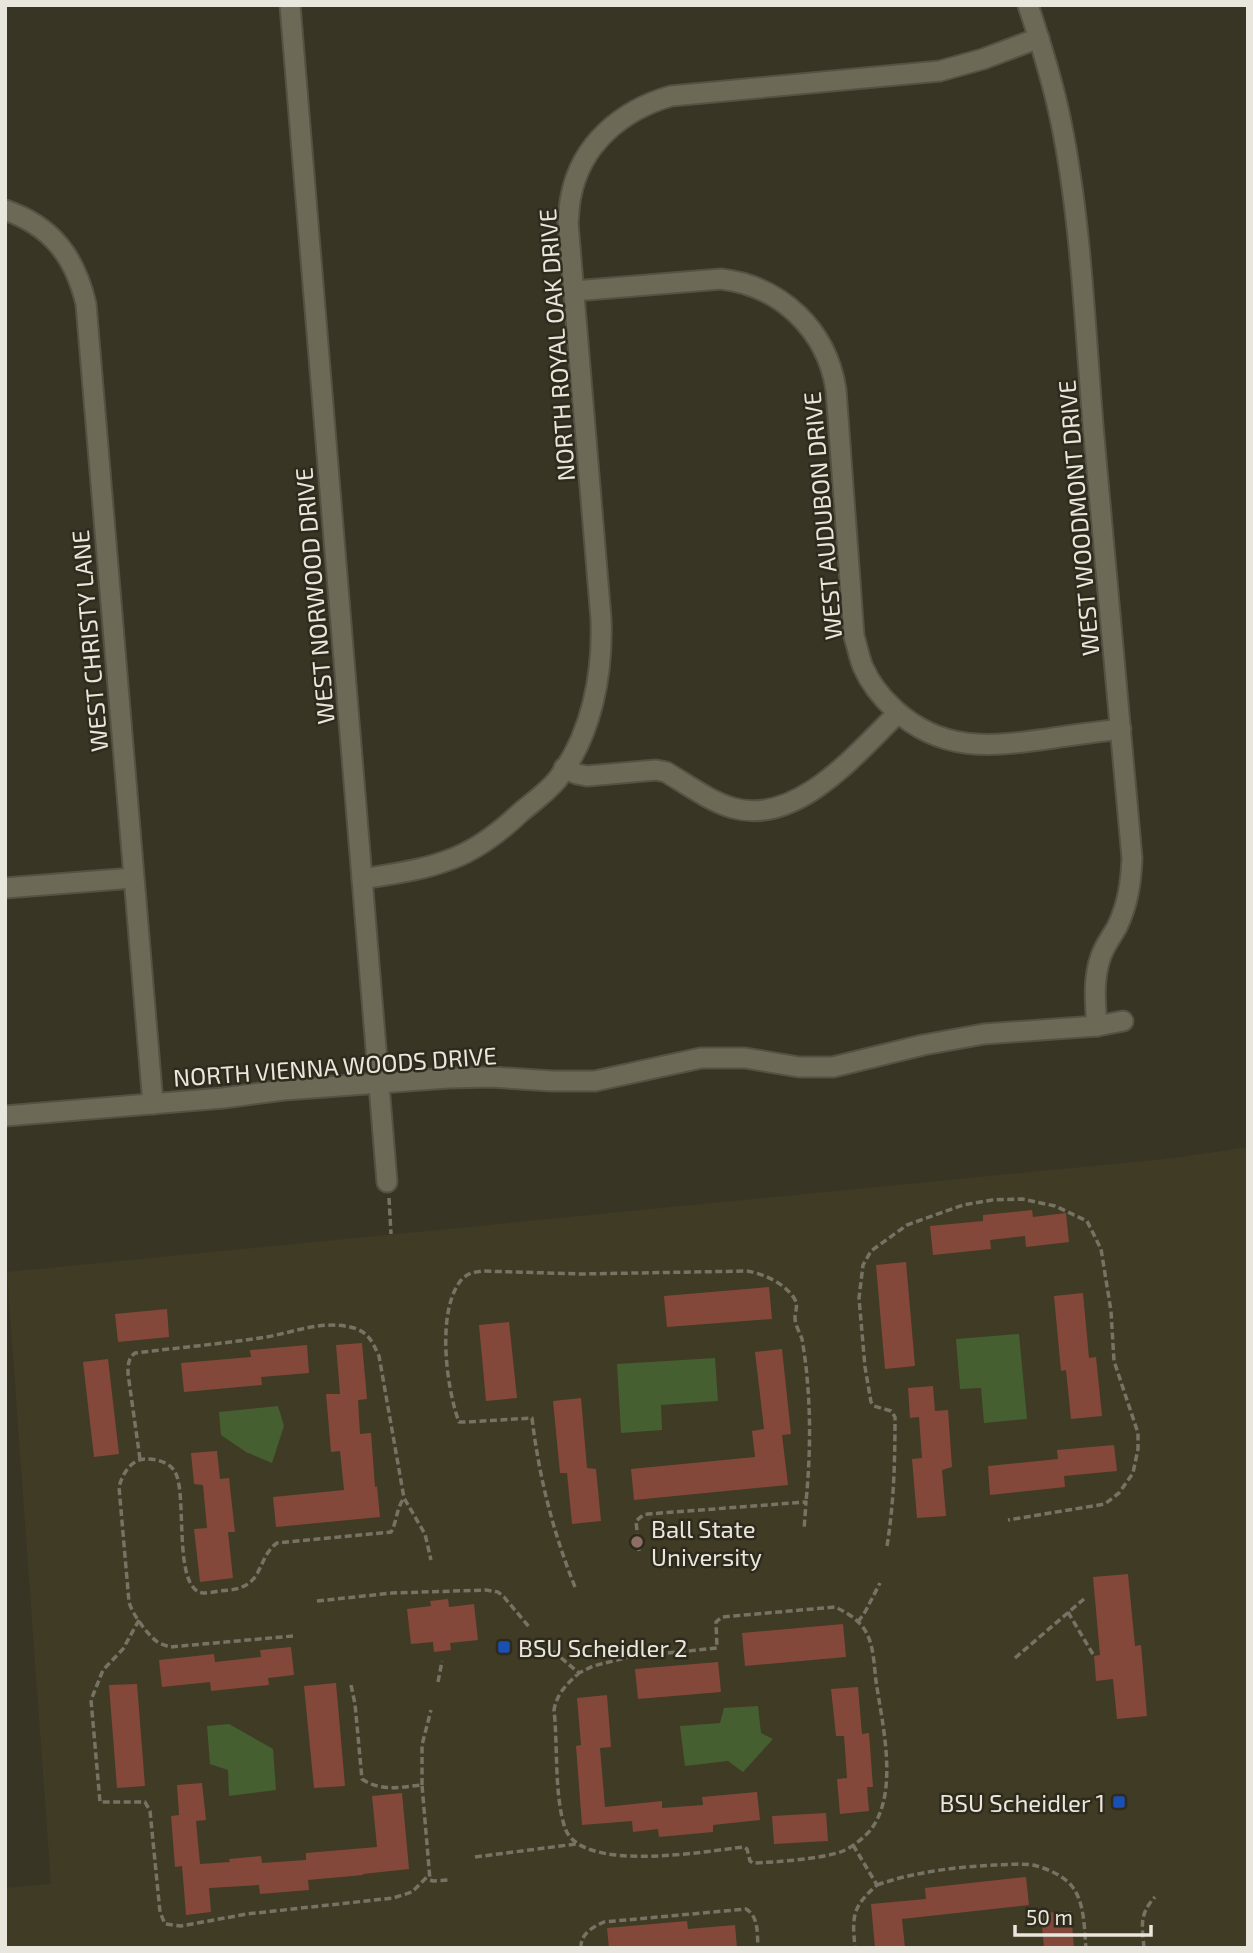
<svg xmlns="http://www.w3.org/2000/svg" width="1253" height="1953" font-family="'Exo 2',sans-serif">
<rect width="100%" height="100%" fill="#393525"/>
<!-- built -->
<polygon fill="#403b24" points="1248,1147 1248,1948 5,1948 5,1888 51,1884 7,1272 1175,1158"/>
<!-- green -->
<g fill="#455f31">
<polygon points="1019,1334 1027,1419 984,1423 981,1388 960,1389 956,1339"/>
<polygon points="715,1358 718,1401 661,1405 662,1430 621,1433 617,1364"/>
<polygon points="278,1406 284,1426 272,1463 246,1452 221,1435 219,1412"/>
<polygon points="758,1706 761,1733 773,1739 743,1772 728,1761 685,1766 680,1726 720,1723 724,1708"/>
<polygon points="229,1724 273,1749 276,1790 229,1796 228,1770 210,1764 207,1726"/>
</g>
<!-- building -->
<g fill="#83483a">
<polygon points="1032,1210 1033,1217 1066,1213 1069,1242 1026,1247 1025,1236 990,1240 991,1249 933,1255 930,1226 983,1221 983,1215"/>
<polygon points="906,1262 915,1366 885,1369 876,1265"/>
<polygon points="769,1287 772,1319 667,1327 664,1296"/>
<polygon points="1083,1293 1089,1358 1096,1357 1102,1416 1071,1419 1066,1370 1061,1371 1054,1296"/>
<polygon points="167,1309 169,1337 118,1342 115,1314"/>
<polygon points="509,1322 517,1398 486,1401 479,1325"/>
<polygon points="362,1343 367,1399 358,1400 360,1434 371,1433 375,1487 377,1486 380,1517 276,1527 273,1497 344,1490 340,1451 331,1452 326,1394 340,1394 336,1345"/>
<polygon points="307,1345 309,1373 261,1377 262,1385 184,1392 181,1363 251,1357 250,1350"/>
<polygon points="782,1349 791,1434 782,1435 788,1485 634,1500 631,1469 755,1457 752,1431 764,1429 755,1352"/>
<polygon points="108,1359 119,1454 94,1457 83,1362"/>
<polygon points="933,1386 935,1411 948,1410 952,1467 942,1470 946,1516 917,1518 912,1459 922,1458 919,1417 910,1418 908,1388"/>
<polygon points="581,1398 587,1468 596,1469 601,1521 572,1524 567,1473 560,1473 553,1401"/>
<polygon points="1114,1445 1117,1471 1064,1476 1065,1487 990,1495 988,1466 1058,1459 1057,1450"/>
<polygon points="217,1451 220,1479 229,1478 235,1532 228,1532 233,1578 200,1582 194,1529 207,1528 203,1485 194,1484 191,1453"/>
<polygon points="1128,1574 1135,1646 1141,1645 1147,1716 1117,1719 1113,1679 1096,1681 1094,1656 1100,1655 1093,1577"/>
<polygon points="448,1599 449,1607 474,1604 478,1640 450,1643 451,1650 434,1652 433,1642 411,1644 407,1609 431,1606 430,1601"/>
<polygon points="843,1624 846,1657 745,1666 742,1633"/>
<polygon points="291,1647 294,1675 268,1678 269,1685 211,1691 210,1682 162,1687 159,1660 214,1654 215,1662 261,1657 260,1650"/>
<polygon points="718,1662 721,1692 638,1699 635,1669"/>
<polygon points="336,1683 345,1786 314,1788 304,1686"/>
<polygon points="137,1684 145,1786 117,1788 109,1685"/>
<polygon points="858,1687 862,1734 869,1733 873,1787 867,1787 869,1811 840,1814 837,1779 847,1778 844,1736 836,1736 831,1689"/>
<polygon points="607,1695 611,1747 600,1748 605,1807 662,1801 662,1808 703,1805 702,1797 757,1792 760,1820 713,1825 713,1832 659,1837 658,1829 633,1832 632,1821 582,1825 576,1746 581,1745 577,1698"/>
<polygon points="202,1783 206,1820 196,1821 200,1864 230,1862 229,1859 261,1856 262,1863 306,1860 306,1853 377,1847 372,1796 402,1793 409,1869 363,1874 363,1875 308,1880 309,1890 260,1894 259,1885 209,1888 211,1912 186,1915 182,1866 175,1867 171,1816 179,1815 177,1785"/>
<polygon points="826,1813 828,1841 774,1844 772,1816"/>
<polygon points="1026,1877 1029,1905 902,1919 905,1948 875,1948 871,1904 926,1899 925,1888"/>
<polygon points="1071,1911 1074,1948 1044,1948 1041,1913"/>
<polygon points="687,1921 688,1929 735,1925 737,1948 609,1948 607,1928"/>
</g>
<g fill="none" stroke-linecap="round" stroke-linejoin="round">
<!-- street casing -->
<g stroke="#545244" stroke-width="23">
<g id="street">
<polyline points="290,5 387,1182"/>
<path d="M1028 5C1041 44 1053 82 1061 122 1082 225 1085 332 1094 437 1106 577 1120 718 1132 858 1131 883 1128 904 1117 927 1112 936 1105 945 1101 956 1093 978 1095 1002 1097 1026"/>
<path d="M5 210C52 226 75 257 86 304L153 1104"/>
<path d="M574 291 721 279C781 286 827 330 836 390L854 636C857 646 859 657 863 667 870 683 882 698 895 710 942 752 989 747 1047 739 1071 735 1096 732 1121 729"/>
<path d="M564 768 577 774 587 776 656 770 666 772C686 784 711 802 733 808 797 826 857 753 898 713"/>
<path d="M362 879C390 874 419 871 446 861 474 852 500 832 521 812 533 802 547 792 557 780 592 735 603 674 601 619L568 223C569 214 569 204 571 196 581 144 622 110 671 96L940 71 983 59 1039 38"/>
<polyline points="5,888 133,878"/>
<polyline points="5,1116 223,1098 284,1090 448,1078 491,1077 552,1081 595,1081 701,1058 745,1058 799,1067 833,1067 923,1045 984,1034 1097,1026 1123,1021"/>
</g>
</g>
<!-- path -->
<g stroke="#767264" stroke-width="3.5" stroke-dasharray="7 3.5" stroke-linecap="butt">
<polyline points="389,1198 391,1234"/>
<path d="M140 1459 128 1374C128 1365 128 1358 135 1353 176 1348 219 1344 260 1338 290 1334 319 1320 350 1327 368 1331 372 1341 379 1356L404 1498 425 1534 431 1560"/>
<path d="M887 1546C894 1503 895 1460 895 1417L891 1411 874 1406 871 1402 865 1367 859 1298 863 1265 871 1251 907 1225 963 1205 992 1200 1022 1199 1055 1206 1087 1221 1101 1249 1111 1311 1114 1361 1138 1433V1449L1133 1473 1119 1493 1105 1504 1008 1520"/>
<polyline points="639,1551 636,1521 643,1515 648,1514 806,1502 804,1530"/>
<path d="M575 1587C553 1532 539 1477 532 1418L467 1422H459C446 1387 436 1309 462 1279 468 1273 475 1272 482 1271L582 1274 747 1271C764 1274 784 1283 794 1298 799 1306 795 1310 795 1318 795 1325 800 1333 802 1339 804 1351 806 1364 807 1377 811 1419 810 1460 806 1502"/>
<polyline points="317,1601 392,1593 486,1590 498,1592 504,1597 530,1628"/>
<polyline points="1068,1612 1094,1656"/>
<polyline points="139,1620 123,1649 103,1670 91,1700 100,1802 145,1802 150,1811 160,1912 165,1924 181,1926 247,1914 393,1898 412,1892 429,1875"/>
<polyline points="858,1622 865,1612 880,1583"/>
<path d="M293 1636 170 1647C167 1646 163 1645 159 1643 149 1637 132 1614 129 1602L119 1487C122 1474 132 1458 147 1459 156 1459 170 1462 175 1472 188 1493 172 1590 203 1593 208 1593 214 1592 219 1591 234 1590 248 1589 257 1574 263 1563 266 1551 277 1543L391 1532C397 1522 396 1509 404 1498"/>
<path d="M553 1651 579 1673 593 1666 629 1657 717 1648 716 1622 722 1617 835 1607C848 1613 861 1621 867 1634 874 1648 874 1666 876 1681 882 1723 899 1790 872 1828 866 1836 853 1847 843 1851 823 1859 776 1862 753 1863L750 1861 747 1849 744 1847C706 1851 581 1874 565 1828 554 1795 558 1746 554 1710 557 1693 567 1684 579 1673"/>
<polyline points="1015,1658 1084,1599"/>
<polyline points="438,1682 442,1661"/>
<path d="M351 1685 355 1704 362 1779C381 1792 400 1787 422 1785L430 1880 433 1881 449 1880"/>
<polyline points="422,1785 422,1745 431,1710"/>
<path d="M853 1845 877 1885C852 1907 852 1916 855 1948"/>
<polyline points="475,1857 576,1844"/>
<path d="M877 1885C914 1872 955 1867 995 1865 1007 1865 1020 1863 1033 1865 1046 1868 1062 1875 1071 1885 1085 1902 1084 1927 1086 1948"/>
<path d="M581 1948C580 1934 593 1927 604 1922L746 1909C759 1917 757 1933 758 1948"/>
<path d="M1144 1948C1142 1926 1139 1914 1155 1897"/>
</g>
<!-- street -->
<use href="#street" stroke="#6d6957" stroke-width="19"/>
</g>
<!-- markers -->
<circle fill="#8d6e63" stroke="#2f2b1c" stroke-width="2.5" cx="637" cy="1542" r="7"/>
<g fill="#1a4fb4" stroke="#2f2b1c" stroke-width="2.5">
<rect x="497" y="1640" width="14" height="14" rx="3.5"/>
<rect x="1112" y="1795" width="14" height="14" rx="3.5"/>
</g>
<g text-anchor="middle" dominant-baseline="central" stroke-width="5" stroke-linejoin="round" paint-order="stroke">
<!-- street labels -->
<g font-size="24" fill="#e9e7dd" stroke="#2f2b1c">
<text transform="translate(556 345) rotate(-94)">NORTH ROYAL OAK DRIVE</text>
<text transform="translate(822 516) rotate(-95)">WEST AUDUBON DRIVE</text>
<text transform="translate(1078 518) rotate(-95)">WEST WOODMONT DRIVE</text>
<text transform="translate(314 596) rotate(-95)">WEST NORWOOD DRIVE</text>
<text transform="translate(89 641) rotate(-95)">WEST CHRISTY LANE</text>
<text transform="translate(335 1066) rotate(-4)">NORTH VIENNA WOODS DRIVE</text>
</g>
<!-- poi labels -->
<g font-size="24" fill="#e9e7dd" stroke="#2f2b1c" text-anchor="start">
<text x="651" y="1528">Ball State<tspan x="651" dy="28">University</tspan></text>
<text x="518" y="1647">BSU Scheidler 2</text>
<text x="1105" y="1802" text-anchor="end">BSU Scheidler 1</text>
</g>
</g>
<!-- border -->
<rect width="1253" height="1953" fill="none" stroke="#e9e7dd" stroke-width="14"/>
<!-- scale -->
<path d="M1015 1925v10h136v-10" fill="none" stroke="#e9e7dd" stroke-width="3.5"/>
<text x="1026" y="1925" font-size="21" fill="#e9e7dd" stroke="#2f2b1c" stroke-width="5" paint-order="stroke">50 m</text>
</svg>
